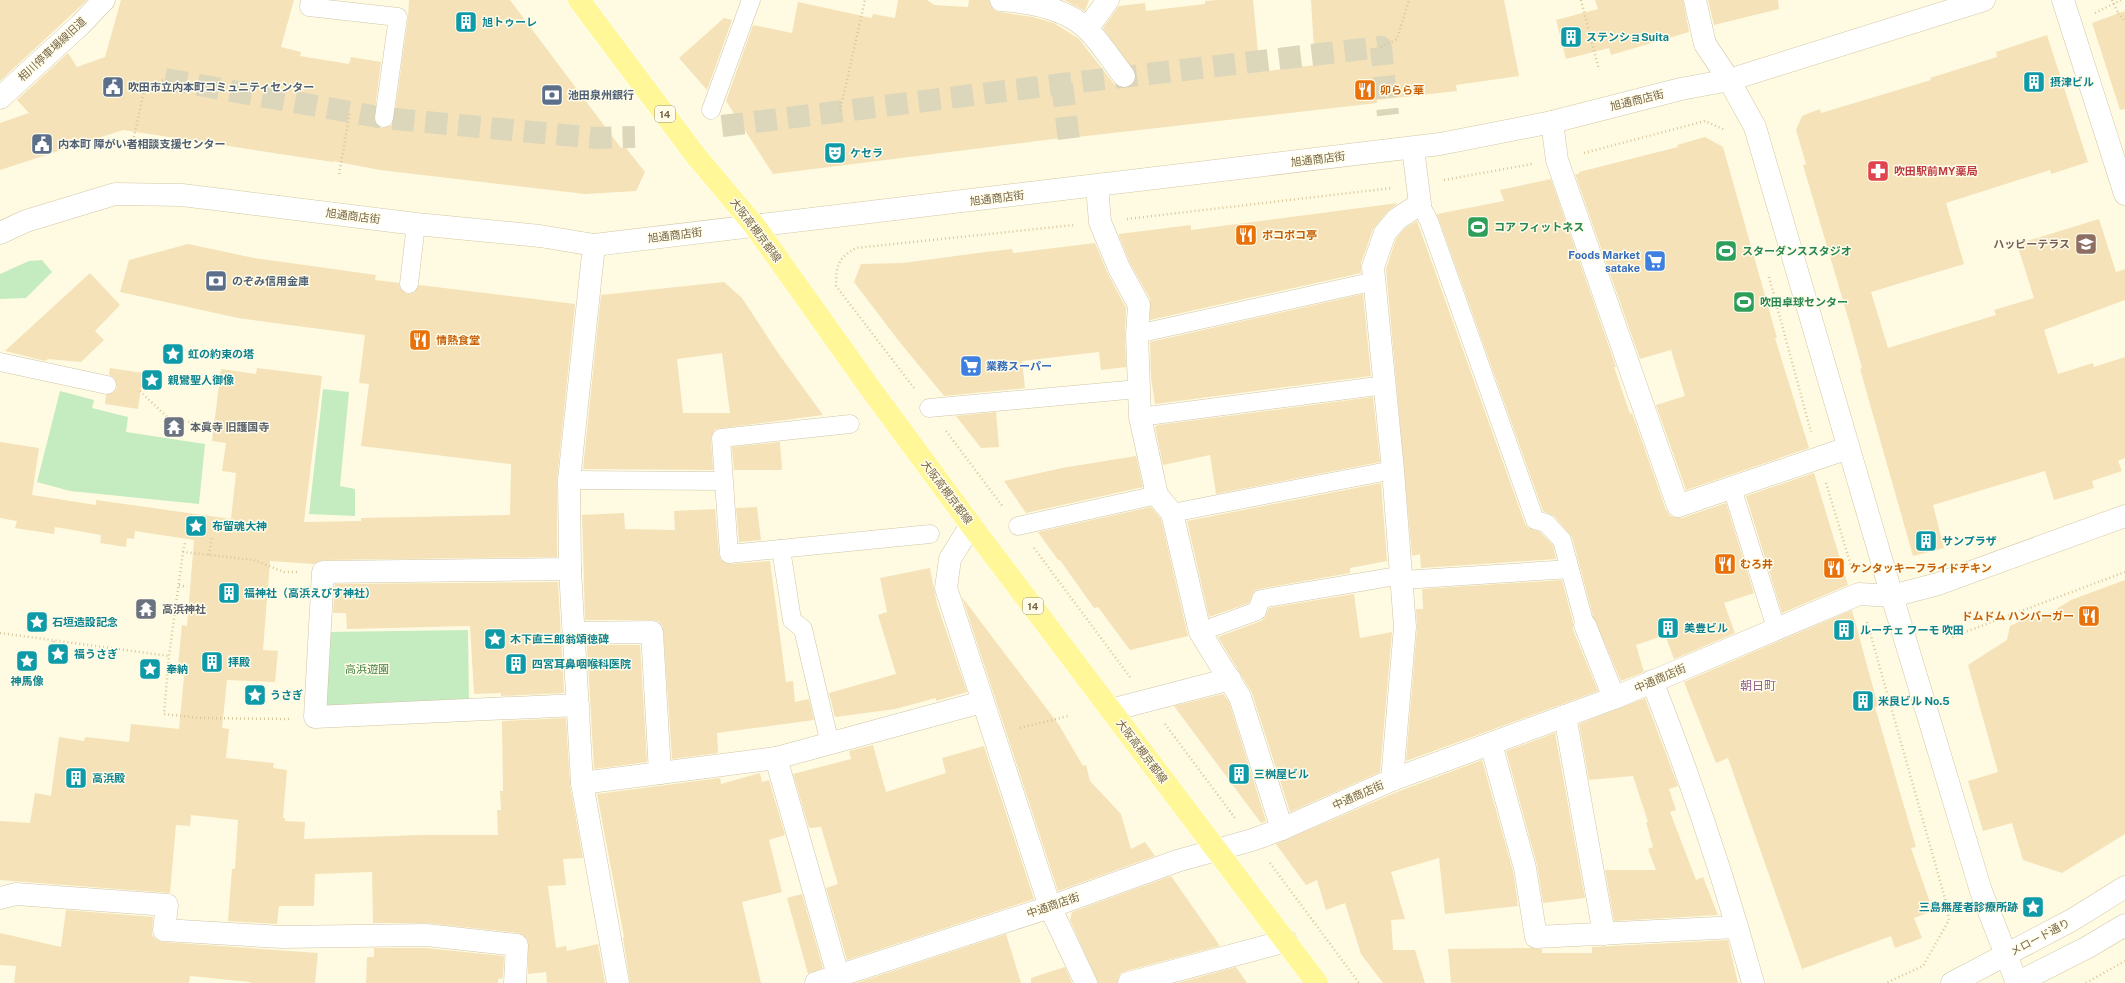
<svg xmlns="http://www.w3.org/2000/svg" width="2125" height="983" font-family="'Public Sans','Noto Sans JP',sans-serif">
<rect width="100%" height="100%" fill="#fefbe2"/>
<!-- green -->
<g fill="#c5ecc0">
<polygon points="42,260 52,272 26,298 0,299 0,274 29,261"/>
<polygon points="323,389 349,392 340,486 355,489 355,516 309,514"/>
<polygon points="60,391 94,400 92,408 128,417 126,432 205,444 199,504 70,491 37,482"/>
<polygon points="468,630 469,705 327,708 326,632"/>
</g>
<!-- building -->
<g fill="#f5e2b8" fill-rule="evenodd">
<polygon points="0,0 87,0 0,81"/>
<polygon points="121,0 294,0 281,47 301,52 300,56 349,64 351,57 381,62 374,117 377,126 383,128 392,125 394,119 408,18 409,0 510,0 621,148 626,148 645,172 636,191 585,194 380,170 333,161 333,162 123,130 0,170 0,123 29,113 17,100 68,53 77,67 105,57"/>
<polygon points="898,0 927,0 934,5 968,7 969,0 989,0 994,10 1000,12 1033,17 1054,23 1079,39 1114,84 1119,87 1125,88 1132,86 1136,80 1136,74 1103,28 1119,6 1145,3 1146,11 1205,4 1205,1 1218,0 1253,0 1260,72 1315,65 1311,0 1504,0 1519,76 1456,85 1457,91 1377,100 1377,103 1077,137 1077,136 773,174 726,101 753,25 792,33 798,2 872,18 873,14 895,18"/>
<polygon points="1064,0 1089,0 1085,11"/>
<polygon points="1595,0 1683,0 1689,32 1611,55 1609,48 1566,59 1556,20 1598,9"/>
<polygon points="1708,0 1778,0 1779,9 1714,25"/>
<polygon points="2125,11 2125,109 2120,110 2092,23"/>
<polygon points="724,18 732,20 707,90 679,58"/>
<polygon points="2047,35 2088,162 2051,174 2050,170 1946,203 1964,264 1871,292 1888,348 1996,315 1994,310 2034,298 2017,244 2099,219 2116,272 2125,269 2125,300 2044,330 2058,374 2093,363 2094,367 2125,357 2125,458 2118,461 2122,471 2092,481 2094,488 2054,500 2045,471 1933,505 1944,548 1913,556 1860,369 1862,368 1849,321 1803,165 1806,164 1796,130 1802,116 1820,109 1821,113 1931,80 1930,78 1997,57 1996,52"/>
<polygon points="1705,137 1723,147 1777,338 1775,338 1809,448 1686,490 1656,405 1685,396 1671,350 1640,359 1575,174 1579,174 1579,172 1678,147 1677,145"/>
<polygon points="1551,179 1616,367 1614,367 1630,414 1632,413 1666,510 1670,516 1682,518 1726,503 1754,593 1724,603 1735,633 1674,659 1665,635 1636,645 1644,672 1621,681 1593,616 1572,537 1554,516 1543,511 1437,214 1504,201 1500,190"/>
<polygon points="1398,203 1388,211 1373,229 1361,263 1361,273 1150,320 1150,299 1130,263 1119,236 1119,234 1191,225 1191,230"/>
<polygon points="1417,221 1525,524 1528,528 1540,532 1553,545 1556,559 1421,568 1420,554 1412,556 1386,269 1396,239 1405,228"/>
<polygon points="1095,243 1108,274 1126,308 1125,334 1126,367 1101,370 1099,352 1022,361 1025,388 944,396 898,340 854,282 861,264 903,263 985,252 1012,249 1013,253"/>
<polygon points="188,244 254,258 376,275 375,280 399,283 400,288 407,294 414,293 419,285 575,304 557,479 557,557 323,560 314,564 270,561 263,650 278,651 275,682 227,680 222,728 229,729 226,758 274,763 273,768 287,770 283,818 285,818 285,821 305,822 304,839 423,835 498,835 497,810 501,810 500,791 503,791 502,721 566,718 570,785 583,858 563,859 566,885 548,886 556,948 566,946 567,951 598,944 605,983 547,983 546,972 528,974 528,940 524,935 519,933 427,923 373,923 372,872 315,874 314,906 279,906 277,924 228,921 232,869 235,869 238,820 191,815 190,826 176,825 170,893 0,880 0,821 30,823 35,793 51,796 59,737 84,741 85,737 129,742 131,724 179,729 184,676 177,675 182,625 187,626 194,540 135,531 134,539 127,538 126,547 100,543 101,535 55,527 54,534 15,528 17,521 0,518 0,442 39,448 32,495 96,505 96,500 231,519 236,473 222,471 226,443 212,441 221,369 256,374 257,368 322,376 304,522 361,521 361,518 510,515 511,464 361,446 369,384 359,383 365,335 238,318 120,292 129,260"/>
<polygon points="90,273 120,305 95,331 104,340 81,362 48,359 45,361 5,351"/>
<path d="M724 282 742 298 778 353 823 415 715 429 711 439 713 470 583 469 601 295ZM722 353 730 413H683L677 359Z"/>
<polygon points="1363,294 1371,376 1155,404 1151,378 1150,342"/>
<polygon points="110,368 143,373 138,409 105,404 106,395 114,392 117,387 114,378 109,375"/>
<polygon points="1373,397 1380,462 1216,494 1210,455 1163,465 1155,427 1158,425"/>
<polygon points="996,412 999,447 981,448 956,416"/>
<polygon points="780,442 782,470 734,470 732,447"/>
<polygon points="1136,456 1143,487 1026,513 1004,481 1062,468"/>
<polygon points="1814,473 1848,585 1782,613 1746,496"/>
<polygon points="1381,483 1387,561 1350,568 1350,573 1259,589 1254,591 1249,603 1209,617 1187,521"/>
<polygon points="757,507 761,540 739,542 736,508"/>
<polygon points="1151,507 1161,519 1188,636 1130,650 1098,607 1094,608 1060,560 1058,560 1038,532"/>
<polygon points="715,509 719,555 721,560 730,564 770,561 786,682 793,681 795,702 809,699 814,720 717,733 718,753 672,759 663,626 658,621 652,620 585,620 582,515 624,513 625,529 675,530 674,511"/>
<polygon points="930,568 937,604 967,692 936,701 936,698 895,709 835,717 829,693 896,674 878,615 887,612 880,578"/>
<polygon points="1562,580 1573,622 1573,630 1598,691 1406,761 1417,628 1416,609 1423,609 1422,589"/>
<polygon points="2125,580 2125,834 2062,873 2023,860 2012,823 1983,831 1968,781 1998,772 1968,665 2007,640 2010,626 2031,616 2039,620 2071,600"/>
<polygon points="558,582 564,693 501,696 501,693 474,694 470,626 347,629 346,613 333,613 335,584"/>
<polygon points="1354,594 1360,638 1392,632 1380,772 1290,812 1252,693 1218,637 1261,621 1265,618 1269,608"/>
<polygon points="962,597 1059,725 1083,766 1086,765 1090,781 1121,814 1131,849 1145,842 1155,856 1058,891"/>
<polygon points="1852,610 1878,706 1875,707 1916,847 1911,848 1933,911 1914,918 1922,938 1895,948 1891,936 1802,969 1728,758 1716,763 1684,682"/>
<polygon points="587,645 640,645 647,762 594,769"/>
<polygon points="1223,694 1229,702 1266,821 1261,823 1174,706"/>
<polygon points="1645,698 1678,786 1669,789 1676,810 1670,812 1696,880 1703,877 1718,915 1614,921 1605,870 1656,870 1648,849 1653,847 1646,822 1648,822 1633,776 1589,780 1579,724"/>
<polygon points="1555,733 1585,898 1543,903 1537,865 1506,751"/>
<polygon points="873,745 886,792 946,773 942,758 984,746 1034,899 847,960 826,888 838,884 821,827 809,828 793,774 851,759 849,751"/>
<polygon points="1482,760 1513,871 1518,906 1445,914 1439,858 1391,872 1405,919 1391,920 1393,950 1415,950 1425,983 1383,983 1361,954 1345,903 1326,910 1317,880 1306,885 1276,844 1397,792"/>
<polygon points="760,773 762,782 769,780 785,835 769,840 782,892 742,902 761,983 630,983 623,938 624,937 597,794 720,778 721,784"/>
<polygon points="1171,876 1220,946 1126,971 1120,974 1117,983 1098,983 1070,920 1072,912"/>
<polygon points="802,894 823,968 808,974 787,898"/>
<polygon points="66,910 153,917 152,935 157,940 163,942 318,953 315,983 250,983 250,982 190,976 189,983 14,983 16,966 0,965 0,933 61,947"/>
<polygon points="1006,934 1021,983 856,983"/>
<polygon points="1728,940 1738,983 1451,983 1448,949 1530,948 1542,949 1542,953 1592,953 1592,947"/>
<polygon points="374,948 425,948 504,956 503,978 498,979 498,983 366,983 367,957 374,957"/>
<polygon points="1065,967 1072,983 1031,983 1031,978"/>
<polygon points="1236,967 1247,983 1177,983"/>
</g>
<g fill="none" stroke-linecap="round" stroke-linejoin="round">
<!-- street-tunnel -->
<g stroke="#dcd6bb" stroke-width="22" stroke-dasharray="22 11" stroke-linecap="butt">
<polyline points="165,79 384,118 596,138 635,137"/>
<polyline points="1062,84 1070,149"/>
<polyline points="722,126 1062,84 1381,47 1388,115"/>
</g>
<!-- lane casing -->
<g stroke="#d0c5a8" stroke-width="19">
<g id="lane">
<polyline points="310,0 309,7 398,17 384,118"/>
<polyline points="711,110 751,0"/>
<polyline points="1420,204 1429,221 1535,520 1546,523 1562,540 1585,625"/>
<polyline points="409,284 416,224"/>
<polyline points="1137,334 1375,281"/>
<polyline points="0,362 107,385"/>
<polyline points="929,408 1138,389"/>
<polyline points="1140,417 1385,385"/>
<polyline points="850,424 721,438 729,554 930,534"/>
<polyline points="569,480 723,481"/>
<polyline points="1732,488 1776,628"/>
<polyline points="1172,513 1393,470"/>
<polyline points="1018,526 1157,495"/>
<polyline points="781,549 792,620 803,629 830,744"/>
<polyline points="1200,632 1257,611 1261,599 1391,577 1403,580 1570,569"/>
</g>
</g>
<!-- street casing -->
<g stroke="#d0c5a8" stroke-width="23">
<g id="street">
<path d="M1001 0C1030 2 1066 8 1088 30 1101 43 1112 61 1124 76"/>
<polyline points="1695,0 1705,44 1729,80"/>
<polyline points="2063,0 2125,194"/>
<polyline points="1087,29 1108,0"/>
<polyline points="0,98 80,25 104,0"/>
<polyline points="1552,122 1557,160 1678,506 1848,448"/>
<polyline points="1097,186 1100,222 1119,268 1139,305 1137,334 1140,417 1157,495 1172,513 1200,632 1240,697 1282,829"/>
<polyline points="594,245 569,480 570,569 582,783 618,983"/>
<polyline points="971,525 950,559 946,588 1050,907 1086,983"/>
<polyline points="570,569 323,572 315,717 578,705"/>
<polyline points="1585,625 1614,698"/>
<polyline points="574,633 652,632 660,773"/>
<path d="M1652 681C1691 780 1725 880 1753 983"/>
<polyline points="1111,710 1230,679"/>
<polyline points="1565,716 1604,934"/>
<polyline points="1491,744 1525,868 1536,937 1737,927"/>
<polyline points="776,758 838,975"/>
<polyline points="1392,780 1405,627 1393,470 1373,267 1385,233 1397,219 1420,204 1413,148"/>
<polyline points="582,783 776,758 982,702"/>
<polyline points="0,898 16,894 167,905 164,930 281,937 426,935 517,945 515,983"/>
<polyline points="816,983 1050,907 1177,861 1252,840 1282,829 1392,780 1614,698 1859,594 1892,596"/>
<polyline points="1129,983 1286,941"/>
</g>
</g>
<!-- secondary casing -->
<g stroke="#d3c7a5" stroke-width="23">
<g id="secondary">
<polyline points="1729,80 1755,127 1892,596 1981,891 2017,983"/>
<polyline points="0,233 26,221 115,194 182,195 416,224 540,236 594,245 1440,144 1552,122 1681,89 1729,80 1984,0"/>
<polyline points="1892,596 1938,584 2125,516"/>
<polyline points="1952,983 2072,920 2125,887"/>
<polyline points="2017,983 2088,947 2125,925"/>
</g>
</g>
<!-- primary casing -->
<g stroke="#fff" stroke-width="23">
<polyline id="primary" points="579,0 696,156 754,225 870,388 971,525 1317,983"/>
</g>
<!-- path -->
<g stroke="#dac69b" stroke-width="2.5" stroke-dasharray="1 3" stroke-linecap="butt">
<polyline points="1581,0 1599,70"/>
<polyline points="2095,13 2121,0"/>
<polyline points="2118,13 2125,21"/>
<polyline points="1381,47 1397,39 1409,0"/>
<polyline points="840,111 865,0"/>
<polyline points="133,141 144,91 165,79"/>
<polyline points="1584,153 1705,121 1725,130"/>
<polyline points="339,174 350,112"/>
<polyline points="1444,180 1532,164"/>
<polyline points="1127,219 1392,188"/>
<polyline points="1769,277 1811,432"/>
<path d="M914 388 836 286C836 266 838 258 856 248L1074 225"/>
<polyline points="140,391 170,420 202,423"/>
<polyline points="946,431 1003,507"/>
<polyline points="1826,483 1852,569"/>
<polyline points="1034,548 1130,677"/>
<polyline points="183,552 185,543"/>
<polyline points="209,555 212,536"/>
<polyline points="179,585 187,587"/>
<polyline points="1867,622 1946,902 1949,920 1923,966 1886,983"/>
<polyline points="0,633 169,656"/>
<polyline points="1952,637 2125,572"/>
<polyline points="51,658 54,640"/>
<polyline points="289,719 200,718 164,714 169,656 183,552 254,560 284,572 297,572"/>
<polyline points="1165,724 1235,818"/>
<polyline points="1020,728 1068,716"/>
<polyline points="1270,863 1359,983"/>
<polyline points="2086,983 2125,961"/>
</g>
<!-- lane -->
<use href="#lane" stroke="#fff" stroke-width="18"/>
<!-- street -->
<use href="#street" stroke="#fff" stroke-width="22"/>
<!-- secondary -->
<use href="#secondary" stroke="#fff" stroke-width="22"/>
<!-- primary -->
<use href="#primary" stroke="#fff798" stroke-width="22"/>
<!-- path-bridge -->
<polyline stroke="#dac69b" stroke-width="2.5" stroke-dasharray="1 3" stroke-linecap="butt" points="2112,0 2118,13"/>
</g>
<!-- icons -->
<defs>
<g id="building-square" transform="scale(1.15)"><rect x="-9" y="-9" width="18" height="18" rx="4" fill="#0f9aa8" stroke="#fffdea"/><path d="M-4-6H4V6H1V3H-1V6H-4ZM-2.5-4.3h1.7v1.8h-1.7ZM.8-4.3h1.7v1.8H.8ZM-2.5-1h1.7V.8h-1.7ZM.8-1h1.7V.8H.8Z" fill="#fff"/></g>
<g id="civic-square" transform="scale(1.15)"><rect x="-9" y="-9" width="18" height="18" rx="4" fill="#5c6f8a" stroke="#fffdea"/><path d="M-.6-6.5H3V-4.5H.6V-3L4-1V1h2V6H-6V1h2V-1L-.6-3ZM-1.2 2.5V6h2.4V2.5Z" fill="#fff"/></g>
<g id="restaurant-square" transform="scale(1.15)"><rect x="-9" y="-9" width="18" height="18" rx="4" fill="#e8710a" stroke="#fffdea"/><path d="M-5-6h1v4h1v-4h1v4h1v-4h1v5L-1.5 .5V6h-2V.5L-5-1ZM5-6V6H3V1.5H1.5Q1.5-4 5-6Z" fill="#fff"/></g>
<g id="bank-square" transform="scale(1.15)"><rect x="-9" y="-9" width="18" height="18" rx="4" fill="#5c6f8a" stroke="#fffdea"/><path d="M-6-4H6V4H-6ZM0-2.3a2.3 2.3 0 1 0 0 4.6a2.3 2.3 0 1 0 0-4.6Z" fill="#fff"/></g>
<g id="theatre-square" transform="scale(1.15)"><rect x="-9" y="-9" width="18" height="18" rx="4" fill="#0f9aa8" stroke="#fffdea"/><path d="M-5-5.5Q0-4 5-5.5V0Q5 5 0 6Q-5 5-5 0ZM-3.3-2.5H-1v1.5H-3.3ZM1-2.5H3.3v1.5H1ZM-2.8 1Q0 5.5 2.8 1Z" fill="#fff"/></g>
<g id="pharmacy-square" transform="scale(1.15)"><rect x="-9" y="-9" width="18" height="18" rx="4" fill="#e0444e" stroke="#fffdea"/><path d="M-2-6h4v4h4v4h-4v4h-4v-4h-4v-4h4Z" fill="#fff"/></g>
<g id="stadium-square" transform="scale(1.15)"><rect x="-9" y="-9" width="18" height="18" rx="4" fill="#2e9e5b" stroke="#fffdea"/><path d="M0-5a6.5 5 0 1 0 0 10a6.5 5 0 1 0 0-10ZM-3.5-1.8h7v3.6h-7Z" fill="#fff"/></g>
<g id="school-square" transform="scale(1.15)"><rect x="-9" y="-9" width="18" height="18" rx="4" fill="#8d6e63" stroke="#fffdea"/><path d="M0-5L7-2L0 1L-7-2ZM-4 1L0 2.5L4 1V4Q0 6-4 4Z" fill="#fff"/></g>
<g id="supermarket-square" transform="scale(1.15)"><rect x="-9" y="-9" width="18" height="18" rx="4" fill="#3f7fe0" stroke="#fffdea"/><path d="M-6-5.5h2.5l.6 2H6L4.5 2H-2.5L-4.4-4H-6ZM-1.5 3.2a1.3 1.3 0 1 0 .1 0ZM3 3.2a1.3 1.3 0 1 0 .1 0Z" fill="#fff"/></g>
<g id="sight-square" transform="scale(1.15)"><rect x="-9" y="-9" width="18" height="18" rx="4" fill="#0f9aa8" stroke="#fffdea"/><path d="M0-6L1.8-2.2L6-1.7L2.9 1.2L3.7 5.4L0 3.3L-3.7 5.4L-2.9 1.2L-6-1.7L-1.8-2.2Z" fill="#fff"/></g>
<g id="temple-square" transform="scale(1.15)"><rect x="-9" y="-9" width="18" height="18" rx="4" fill="#6b7280" stroke="#fffdea"/><path d="M0-6L5-2H3V0L6.5 2.5H4V6H1.5V3h-3V6H-4V2.5H-6.5L-3 0V-2H-5Z" fill="#fff"/></g>
</defs>
<g fill-rule="evenodd">
<use href="#building-square" x="466" y="22"/>
<use href="#building-square" x="1571" y="37"/>
<use href="#building-square" x="2034" y="82"/>
<use href="#civic-square" x="113" y="87"/>
<use href="#restaurant-square" x="1365" y="90"/>
<use href="#bank-square" x="552" y="95"/>
<use href="#civic-square" x="42" y="144"/>
<use href="#theatre-square" x="835" y="153"/>
<use href="#pharmacy-square" x="1878" y="171"/>
<use href="#stadium-square" x="1478" y="227"/>
<use href="#restaurant-square" x="1246" y="235"/>
<use href="#school-square" x="2086" y="244"/>
<use href="#stadium-square" x="1726" y="251"/>
<use href="#supermarket-square" x="1655" y="261"/>
<use href="#bank-square" x="216" y="281"/>
<use href="#stadium-square" x="1744" y="302"/>
<use href="#restaurant-square" x="420" y="340"/>
<use href="#sight-square" x="173" y="354"/>
<use href="#supermarket-square" x="971" y="366"/>
<use href="#sight-square" x="152" y="380"/>
<use href="#temple-square" x="174" y="427"/>
<use href="#sight-square" x="196" y="526"/>
<use href="#building-square" x="1926" y="541"/>
<use href="#restaurant-square" x="1725" y="564"/>
<use href="#restaurant-square" x="1834" y="568"/>
<use href="#building-square" x="229" y="593"/>
<use href="#temple-square" x="146" y="609"/>
<use href="#restaurant-square" x="2089" y="616"/>
<use href="#sight-square" x="37" y="622"/>
<use href="#building-square" x="1668" y="628"/>
<use href="#building-square" x="1844" y="630"/>
<use href="#sight-square" x="495" y="639"/>
<use href="#sight-square" x="58" y="654"/>
<use href="#sight-square" x="27" y="661"/>
<use href="#building-square" x="212" y="662"/>
<use href="#building-square" x="516" y="664"/>
<use href="#sight-square" x="150" y="669"/>
<use href="#sight-square" x="255" y="695"/>
<use href="#building-square" x="1863" y="701"/>
<use href="#building-square" x="1239" y="774"/>
<use href="#building-square" x="76" y="778"/>
<use href="#sight-square" x="2033" y="907"/>
</g>
<g text-anchor="middle" dominant-baseline="central" stroke-width="3" stroke-linejoin="round" paint-order="stroke">
<!-- shield labels -->
<g fill="#fffdea" stroke="#a09378" stroke-width="1">
<rect x="655" y="106" width="20" height="16" rx="3"/>
<rect x="1023" y="598" width="20" height="16" rx="3"/>
</g>
<g font-size="10" font-weight="bold" fill="#786647">
<text x="665" y="114">14</text>
<text x="1033" y="606">14</text>
</g>
<!-- culture labels -->
<g font-size="11" font-weight="bold" fill="#0d838f" stroke="#fffdea" text-anchor="start">
<text x="482" y="22">旭トゥーレ</text>
<text x="1586" y="37">ステンショSuita</text>
<text x="2050" y="82">摂津ビル</text>
<text x="850" y="153">ケセラ</text>
<text x="188" y="354">虹の約束の塔</text>
<text x="168" y="380">親鸞聖人御像</text>
<text x="212" y="526">布留魂大神</text>
<text x="1942" y="541">サンプラザ</text>
<text x="244" y="593">福神社（高浜えびす神社）</text>
<text x="52" y="622">石垣造設記念</text>
<text x="1684" y="628">美豊ビル</text>
<text x="1860" y="630">ルーチェ フーモ 吹田</text>
<text x="510" y="639">木下直三郎翁頌徳碑</text>
<text x="74" y="654">福うさぎ</text>
<text x="228" y="662">拝殿</text>
<text x="532" y="664">四宮耳鼻咽喉科医院</text>
<text x="166" y="669">奉納</text>
<text x="27" y="681" text-anchor="middle">神馬像</text>
<text x="270" y="695">うさぎ</text>
<text x="1878" y="701">米良ビル No.5</text>
<text x="1254" y="774">三桝屋ビル</text>
<text x="92" y="778">高浜殿</text>
<text x="2018" y="907" text-anchor="end">三島無産者診療所跡</text>
</g>
<!-- street labels -->
<g font-size="11" fill="#786647" stroke="#fffdea">
<text transform="translate(52 49) rotate(-43)">相川停車場線旧道</text>
<text transform="translate(1637 100) rotate(-14)">旭通商店街</text>
<text transform="translate(1318 159) rotate(-7)">旭通商店街</text>
<text transform="translate(997 198) rotate(-7)">旭通商店街</text>
<text transform="translate(353 216) rotate(7)">旭通商店街</text>
<text transform="translate(756 230) rotate(53)">大阪高槻京都線</text>
<text transform="translate(675 235) rotate(-7)">旭通商店街</text>
<text transform="translate(947 492) rotate(53)">大阪高槻京都線</text>
<text transform="translate(1660 678) rotate(-23)">中通商店街</text>
<text transform="translate(1142 751) rotate(53)">大阪高槻京都線</text>
<text transform="translate(1358 795) rotate(-24)">中通商店街</text>
<text transform="translate(1053 905) rotate(-19)">中通商店街</text>
<text transform="translate(2040 937) rotate(-28)">メロード通り</text>
</g>
<!-- service labels -->
<g font-size="11" font-weight="bold" fill="#4e5e75" stroke="#fffdea" text-anchor="start">
<text x="128" y="87">吹田市立内本町コミュニティセンター</text>
<text x="568" y="95">池田泉州銀行</text>
<text x="58" y="144">内本町 障がい者相談支援センター</text>
<text x="232" y="281">のぞみ信用金庫</text>
</g>
<!-- food labels -->
<g font-size="11" font-weight="bold" fill="#c56008" stroke="#fffdea" text-anchor="start">
<text x="1380" y="90">卯らら華</text>
<text x="1262" y="235">ポコポコ亭</text>
<text x="436" y="340">情熱食堂</text>
<text x="1740" y="564">むろ井</text>
<text x="1850" y="568">ケンタッキーフライドチキン</text>
<text x="2074" y="616" text-anchor="end">ドムドム ハンバーガー</text>
</g>
<!-- health labels -->
<g font-size="11" font-weight="bold" fill="#be3a42" stroke="#fffdea" text-anchor="start">
<text x="1894" y="171">吹田駅前MY薬局</text>
</g>
<!-- leisure labels -->
<g font-size="11" font-weight="bold" fill="#27864d" stroke="#fffdea" text-anchor="start">
<text x="1494" y="227">コア フィットネス</text>
<text x="1742" y="251">スターダンススタジオ</text>
<text x="1760" y="302">吹田卓球センター</text>
</g>
<!-- education labels -->
<g font-size="11" font-weight="bold" fill="#785e54" stroke="#fffdea" text-anchor="end">
<text x="2070" y="244">ハッピーテラス</text>
</g>
<!-- shop labels -->
<g font-size="11" font-weight="bold" fill="#366cbe" stroke="#fffdea" text-anchor="end">
<text x="1640" y="255">Foods Market<tspan x="1640" dy="13">satake</tspan></text>
<text x="986" y="366" text-anchor="start">業務スーパー</text>
</g>
<!-- worship labels -->
<g font-size="11" font-weight="bold" fill="#5b616d" stroke="#fffdea" text-anchor="start">
<text x="190" y="427">本眞寺 旧護国寺</text>
<text x="162" y="609">高浜神社</text>
</g>
<!-- park labels -->
<g font-size="11" fill="#3e7f3e" stroke="#fffdea">
<text x="367" y="669">高浜遊園</text>
</g>
<!-- neighbourhood labels -->
<g font-size="12" fill="#925e95" stroke="#fffdea">
<text x="1758" y="686">朝日町</text>
</g>
</g>
</svg>
